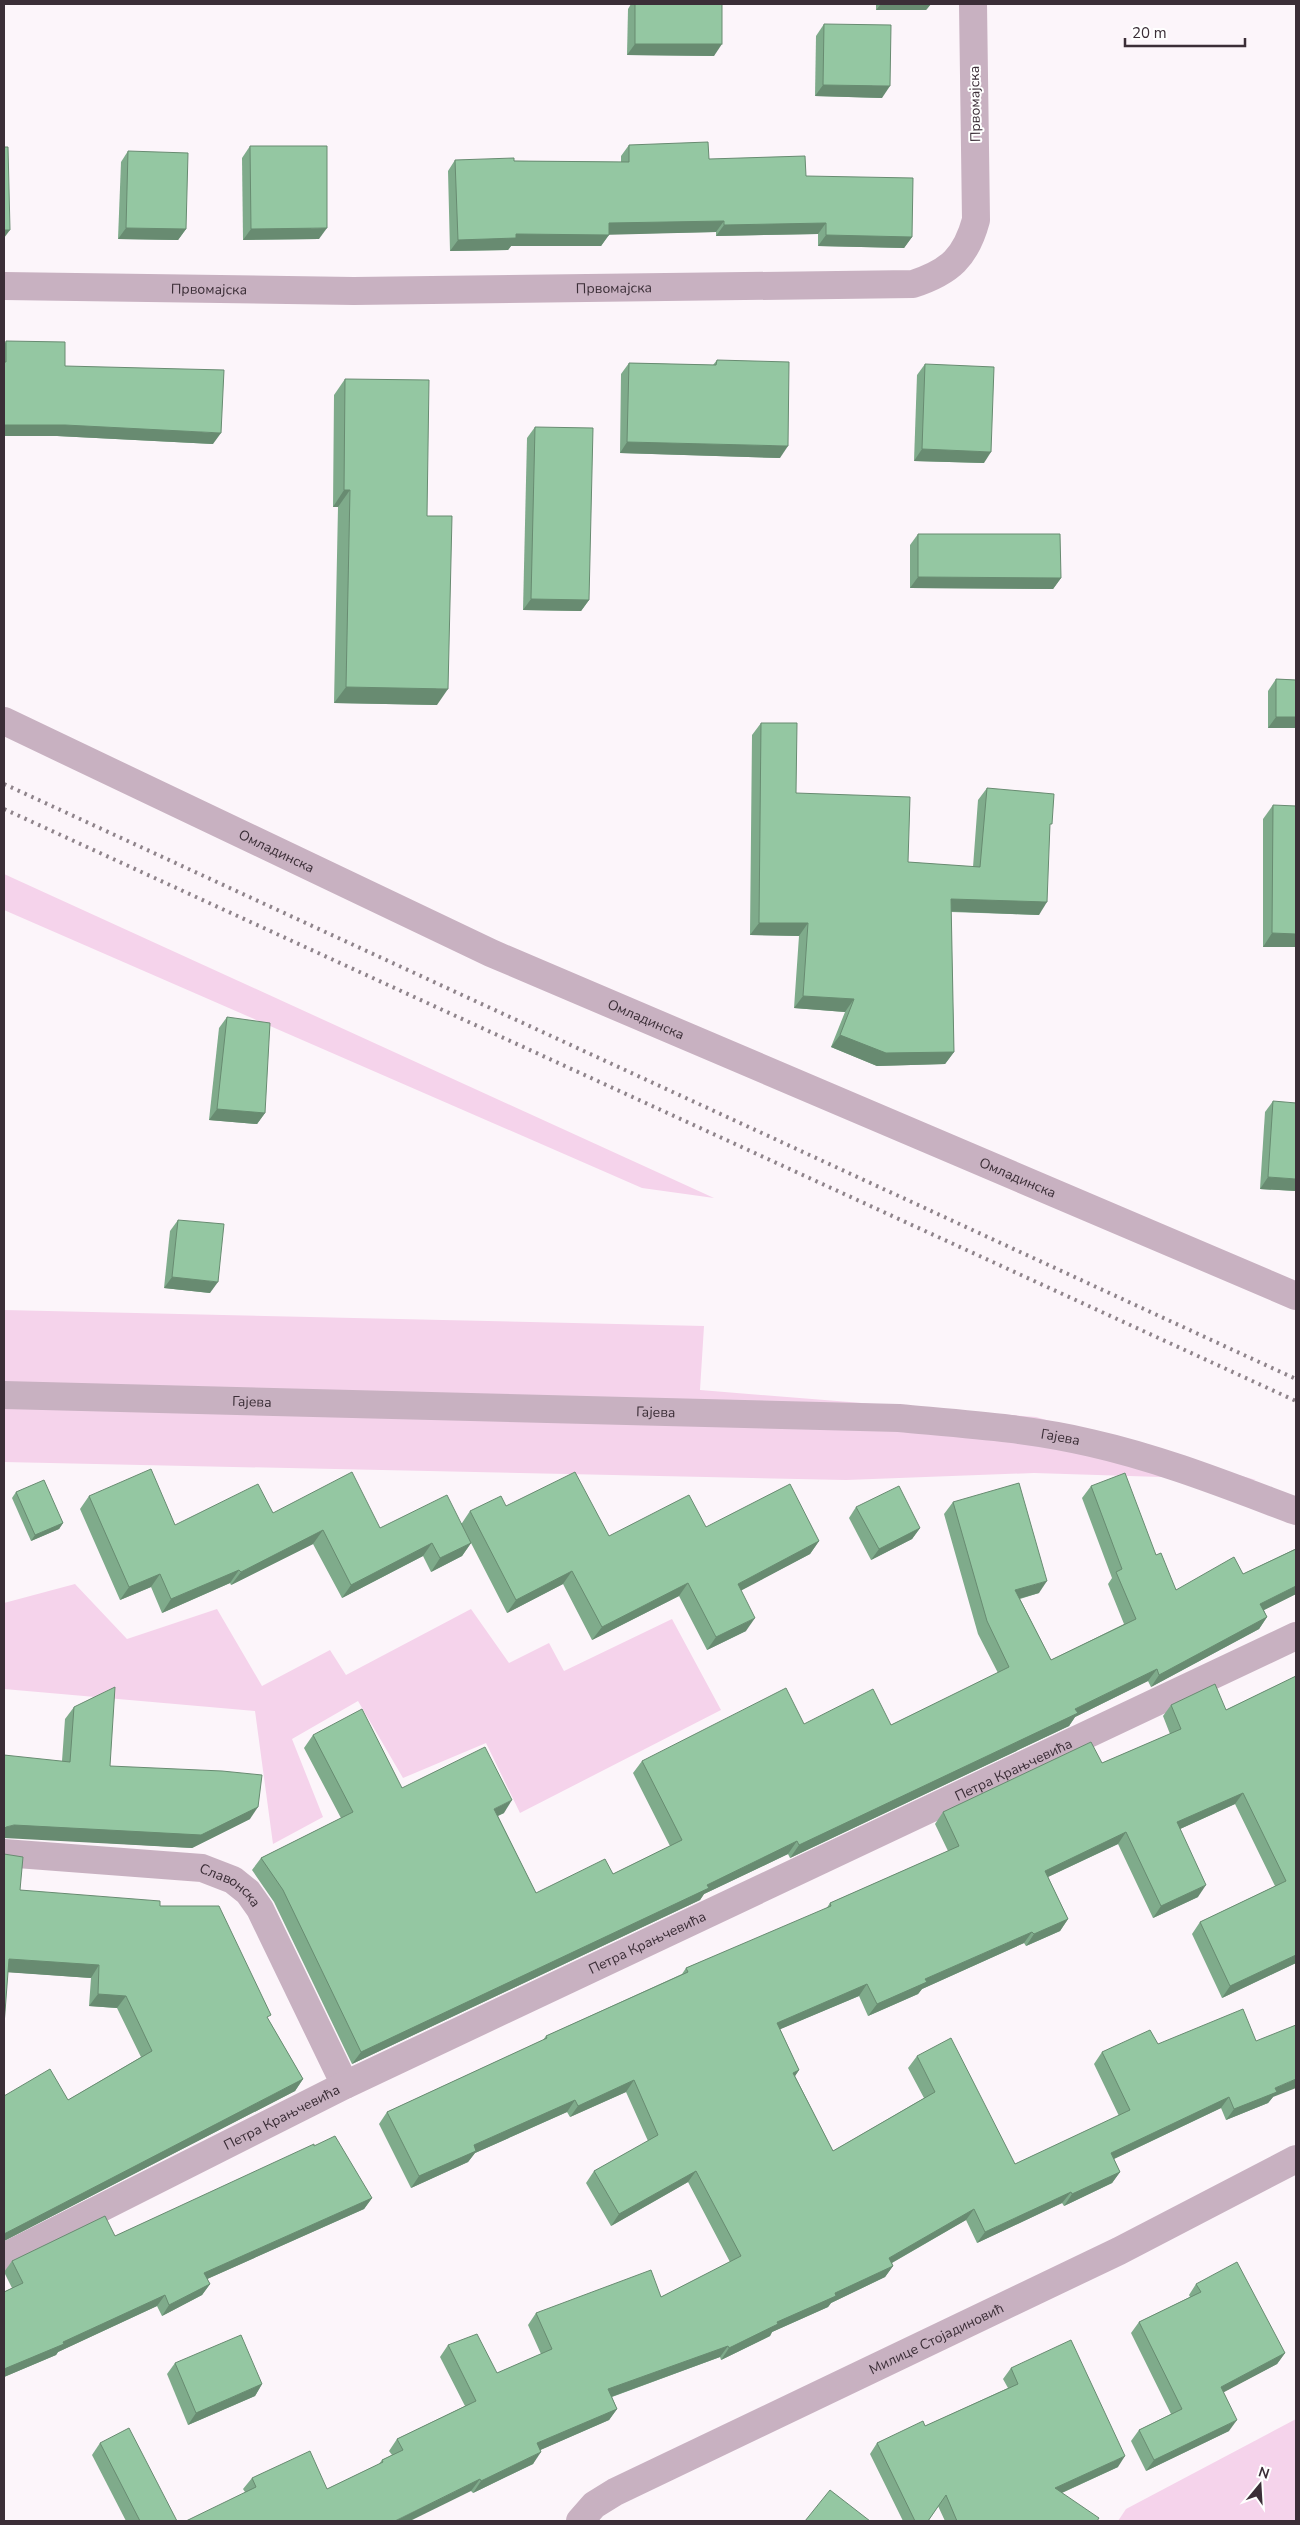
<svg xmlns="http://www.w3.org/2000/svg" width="1300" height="2525" font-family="'Nunito Sans',sans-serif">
<rect width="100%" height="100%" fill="#fcf5fa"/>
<!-- green -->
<g fill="#f5d3eb">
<polygon points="4,874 714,1198 642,1188 4,910"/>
<polygon points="4,1310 704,1326 700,1390 1036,1417 1256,1480 1034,1473 846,1480 4,1462"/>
<polygon points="75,1584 127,1639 217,1609 262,1686 330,1650 346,1675 471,1609 509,1663 549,1643 564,1671 672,1619 721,1710 520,1813 486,1743 403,1778 358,1701 292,1739 323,1817 273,1844 255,1711 4,1689 4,1603"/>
<polygon points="1296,2419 1296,2521 1118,2521 1126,2509"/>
</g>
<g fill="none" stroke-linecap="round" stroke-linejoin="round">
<!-- minor -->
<g stroke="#c8b1c1" stroke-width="28">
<path id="s1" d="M4 286 354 291 913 284C950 272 966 257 976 220L973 4"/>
<path id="s2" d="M4 721 491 953 1296 1296"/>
<path id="s3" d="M4 1395 899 1418C963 1424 1028 1428 1091 1443 1162 1459 1229 1486 1296 1511"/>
<path id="s4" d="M4 1853 202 1868 233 1880 248 1892 260 1909 345 2085"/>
<path id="s5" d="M4 2257 345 2085 1296 1636"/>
<path id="s6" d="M580 2521 594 2505 615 2492 1119 2251 1296 2159"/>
</g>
<!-- rail -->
<g stroke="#8f848b" stroke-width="4" stroke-dasharray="2.5 5" stroke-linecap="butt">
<polyline points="4,784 1296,1379"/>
<polyline points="4,809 1296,1401"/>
</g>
</g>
<!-- wall -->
<g fill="#7fab8b">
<polygon points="631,4 722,4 714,56 627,55 628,9"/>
<polygon points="876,4 931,4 926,10 876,10"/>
<polygon points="824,24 882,98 815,96 816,36"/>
<polygon points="629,145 806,176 912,237 904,248 818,246 818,234 716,236 716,232 609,234 601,246 511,246 508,250 450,251 448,171 455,160 621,162 621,156"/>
<polygon points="250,146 319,239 243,240 242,158"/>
<polygon points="128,151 186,229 178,240 118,239 121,162"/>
<polygon points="6,341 65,366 213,444 57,436 4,436 4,345"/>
<polygon points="717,360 780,458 620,453 621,374 629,363 713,365"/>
<polygon points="925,364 984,463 914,461 917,375"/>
<polygon points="345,379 427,516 437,705 334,703 338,507 333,507 334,395"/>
<polygon points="535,427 589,600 581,611 523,610 527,438"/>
<polygon points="918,534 1061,578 1053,589 910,588 910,545"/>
<polygon points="1276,679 1296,680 1296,728 1268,728 1268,691"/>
<polygon points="761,723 796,793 908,862 973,867 978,800 987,788 1050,827 1039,915 951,912 954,1052 945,1064 877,1066 831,1047 845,1012 794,1008 799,936 750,935 752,735"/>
<polygon points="1273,805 1296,947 1263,947 1263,819"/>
<polygon points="227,1017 265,1113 257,1124 209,1120 219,1028"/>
<polygon points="1273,1101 1296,1191 1260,1189 1265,1112"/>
<polygon points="178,1220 210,1293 164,1288 170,1231"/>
<polygon points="1091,1486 1156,1555 1176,1590 1243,1574 1295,1549 1296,1546 1296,1594 1264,1610 1267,1617 1259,1629 1151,1687 1148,1681 1075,1717 1069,1726 790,1858 788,1854 704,1894 700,1900 352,2064 274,1902 252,1870 261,1858 341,1818 304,1748 313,1735 402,1788 504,1813 498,1816 536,1893 613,1874 670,1846 633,1773 642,1761 804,1724 891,1725 998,1673 978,1634 944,1514 953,1502 1039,1593 1020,1599 1051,1660 1124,1624 1108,1584 1112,1578 1082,1498"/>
<polygon points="16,1492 63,1523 59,1529 31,1541 12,1498"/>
<polygon points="89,1496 175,1525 273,1513 380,1528 462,1523 470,1511 506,1506 609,1536 706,1527 819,1541 810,1554 741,1590 746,1631 707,1650 679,1596 592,1640 563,1584 507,1613 471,1543 462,1556 431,1572 423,1556 342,1598 313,1544 231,1585 230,1583 162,1613 151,1587 120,1600 80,1509"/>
<polygon points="856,1507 920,1528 912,1539 871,1560 849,1518"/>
<polygon points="1296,1676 1296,1963 1222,1998 1192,1934 1200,1922 1275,1886 1235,1804 1180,1829 1198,1897 1153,1918 1118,1844 1048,1877 1068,1919 1060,1931 1026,1946 1024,1943 922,1989 918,1994 868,2016 859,1996 780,2029 799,2070 795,2076 833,2151 924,2098 908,2068 917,2056 1015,2164 1119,2116 1094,2064 1102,2052 1158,2044 1273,2097 1268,2103 1226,2120 1221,2108 1114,2159 1120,2172 1112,2183 1064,2206 1062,2203 977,2243 966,2220 892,2263 893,2266 885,2277 831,2303 828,2307 772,2332 770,2336 721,2360 720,2357 612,2397 617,2409 609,2420 540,2450 533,2464 473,2493 471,2491 245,2492 243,2489 252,2478 327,2489 379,2464 382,2460 392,2455 389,2451 397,2439 465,2406 440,2357 448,2345 497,2373 541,2354 528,2325 536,2313 661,2297 730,2262 688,2182 611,2226 586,2183 594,2171 648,2141 626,2092 570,2117 567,2112 475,2153 468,2162 411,2188 379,2124 387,2112 543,2040 546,2036 682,1974 686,1968 826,1909 830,1903 948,1851 935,1824 943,1812 1102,1763 1170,1734 1163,1716 1171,1705 1226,1710"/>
<polygon points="74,1707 110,1766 250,1819 192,1848 5,1837 62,1761 65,1719"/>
<polygon points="4,1854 20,1890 160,1906 268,2019 303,2079 295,2091 4,2241 4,2096 68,2100 141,2057 117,2008 89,2006 91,1978 8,1972"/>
<polygon points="314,2146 372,2198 364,2209 207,2279 210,2284 202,2295 162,2316 157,2306 58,2352 56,2355 4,2377 4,2292 12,2288 4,2272 12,2261 115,2236"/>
<polygon points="1196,2284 1285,2353 1277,2364 1223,2392 1229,2431 1146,2471 1131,2441 1139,2430 1171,2414 1131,2333 1139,2322 1190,2297 1189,2295"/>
<polygon points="175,2363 262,2384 255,2396 188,2425 167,2374"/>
<polygon points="1011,2368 1118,2467 1062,2493 1097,2521 945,2521 938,2506 928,2521 903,2521 870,2454 877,2443 925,2426 1008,2388 1003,2379"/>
<polygon points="100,2443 177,2521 126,2521 92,2455"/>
</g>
<!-- shaded-wall -->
<g fill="#688b71">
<polygon points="881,4 931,4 926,10 876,10"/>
<polygon points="635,44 722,44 714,56 627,55"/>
<polygon points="823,85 890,86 882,98 815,96"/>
<polygon points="724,221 716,232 601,235 609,223"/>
<polygon points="826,223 818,234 716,236 724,225"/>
<polygon points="126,228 186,229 178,240 118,239"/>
<polygon points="327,228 319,239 243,240 251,229"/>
<polygon points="4,230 10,230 4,238"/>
<polygon points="516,234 609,235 601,246 511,246 508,250 450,251 458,240"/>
<polygon points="826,235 912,237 904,248 818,246"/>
<polygon points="4,425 65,425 221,433 213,444 57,436 4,436"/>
<polygon points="627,442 788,446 780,458 620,453"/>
<polygon points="922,449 991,452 984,463 914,461"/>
<polygon points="344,490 350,490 338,507 333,507"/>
<polygon points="918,577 1061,578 1053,589 910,588"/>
<polygon points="531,599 589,600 581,611 523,610"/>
<polygon points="346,687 448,689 437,705 334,703"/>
<polygon points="1276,717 1296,717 1296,728 1268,728"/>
<polygon points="951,899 1047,902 1039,915 942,911"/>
<polygon points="759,923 808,923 799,936 750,935"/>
<polygon points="1272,933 1296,934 1296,947 1263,947"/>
<polygon points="803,996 854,999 845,1012 794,1008"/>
<polygon points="840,1035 954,1052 945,1064 877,1066 831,1047"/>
<polygon points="217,1109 265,1113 257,1124 209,1120"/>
<polygon points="1268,1177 1296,1179 1296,1191 1260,1189"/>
<polygon points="172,1277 218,1282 210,1293 164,1288"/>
<polygon points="63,1523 59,1529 31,1541 35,1535"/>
<polygon points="920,1528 912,1539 871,1560 879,1549"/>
<polygon points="323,1530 313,1544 231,1585 241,1572"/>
<polygon points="819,1541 810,1554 729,1597 738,1584"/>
<polygon points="432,1543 423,1556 342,1598 351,1585"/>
<polygon points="471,1543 462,1556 431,1572 440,1558"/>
<polygon points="239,1570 230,1583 162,1613 171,1599"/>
<polygon points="572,1571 563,1584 507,1613 516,1600"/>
<polygon points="160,1574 151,1587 120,1600 129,1587"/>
<polygon points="1047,1581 1039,1593 1007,1602 1015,1590"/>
<polygon points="688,1583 679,1596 592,1640 602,1627"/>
<polygon points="1296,1586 1296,1594 1252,1616 1260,1604"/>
<polygon points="1267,1617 1259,1629 1151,1687 1159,1675"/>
<polygon points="755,1618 746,1631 707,1650 716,1637"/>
<polygon points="1157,1669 1148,1681 1075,1717 1069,1726 790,1858 799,1845"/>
<polygon points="1243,1793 1235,1804 1169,1834 1177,1822"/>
<polygon points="512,1800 504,1813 486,1821 494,1809"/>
<polygon points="258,1807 250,1819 192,1848 4,1838 4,1829 6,1827 14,1825"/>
<polygon points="1126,1832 1118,1844 1037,1882 1045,1871"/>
<polygon points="797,1841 788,1854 704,1894 700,1900 352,2064 361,2052"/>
<polygon points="1206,1885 1198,1897 1153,1918 1161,1906"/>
<polygon points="1068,1919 1060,1931 1026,1946 1034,1934"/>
<polygon points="1032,1932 1024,1943 922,1989 918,1994 868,2016 877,2004 925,1979"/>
<polygon points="1296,1955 1296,1963 1222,1998 1230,1986"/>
<polygon points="9,1959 99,1965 91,1978 4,1972"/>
<polygon points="867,1984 859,1996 769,2034 777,2023"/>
<polygon points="98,1994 126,1996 117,2008 89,2006"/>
<polygon points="799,2070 791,2082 793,2073"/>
<polygon points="303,2079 295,2091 4,2241 4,2234"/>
<polygon points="1296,2079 1296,2088 1273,2097 1268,2103 1226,2120 1234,2109 1275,2088"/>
<polygon points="634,2080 626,2092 570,2117 578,2106"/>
<polygon points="1229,2097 1221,2108 1103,2164 1111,2153"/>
<polygon points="575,2100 567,2112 475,2153 468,2162 411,2188 419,2176 474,2145"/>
<polygon points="696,2171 688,2182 611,2226 619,2214"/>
<polygon points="1120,2172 1112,2183 1064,2206 1072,2194"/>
<polygon points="1071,2192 1062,2203 977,2243 985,2232"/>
<polygon points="372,2198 364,2209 196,2284 204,2273"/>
<polygon points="974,2209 966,2220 881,2269 889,2258"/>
<polygon points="893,2266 885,2277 831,2303 828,2307 772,2332 770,2336 721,2360 729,2348 777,2322 835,2293"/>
<polygon points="210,2284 202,2295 162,2316 169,2305"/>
<polygon points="165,2295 157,2306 58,2352 56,2355 4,2377 4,2369"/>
<polygon points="728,2346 720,2357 600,2401 608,2389"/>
<polygon points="1285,2353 1277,2364 1213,2398 1221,2387"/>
<polygon points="262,2384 255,2396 188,2425 196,2413"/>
<polygon points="617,2409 609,2420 529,2455 537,2443"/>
<polygon points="1237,2420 1229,2431 1146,2471 1154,2460"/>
<polygon points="541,2452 533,2464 473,2493 481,2481"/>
<polygon points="1125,2456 1118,2467 1048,2499 1055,2488"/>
<polygon points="480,2479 471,2491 410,2521 395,2521"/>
</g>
<!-- building -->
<g fill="#94c7a2" stroke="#688b71">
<rect x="635" y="4" width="87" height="40"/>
<polygon points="824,24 891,25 890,86 823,85"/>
<polygon points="708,142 709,159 805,156 806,176 913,178 912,237 826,235 826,223 724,225 724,221 609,223 609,235 516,234 516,238 458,240 455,160 514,158 514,161 629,162 629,145"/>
<polygon points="250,146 327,146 327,228 251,229"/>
<polygon points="4,147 8,147 10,230 4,230"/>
<polygon points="128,151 188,153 186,229 126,228"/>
<polygon points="6,341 65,342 65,366 224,370 221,433 65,425 4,425 4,362 6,362"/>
<polygon points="717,360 789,362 788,446 627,442 629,363 716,365"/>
<polygon points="925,364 994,367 991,452 922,449"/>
<polygon points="345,379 429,380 427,516 452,516 448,689 346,687 350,490 344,490"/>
<polygon points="535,427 593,428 589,600 531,599"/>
<polygon points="918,534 1060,534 1061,578 918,577"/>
<polygon points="1276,679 1296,680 1296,717 1276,717"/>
<polygon points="761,723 797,723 796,793 910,797 908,862 980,867 987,788 1054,794 1052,824 1050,824 1047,902 951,899 954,1052 886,1053 840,1035 854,999 803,996 808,923 759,923"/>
<polygon points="1273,805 1296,806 1296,934 1272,933"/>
<polygon points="227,1017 270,1023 265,1113 217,1109"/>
<polygon points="1273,1101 1296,1103 1296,1179 1268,1177"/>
<polygon points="178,1220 224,1224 218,1282 172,1277"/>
<polygon points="151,1469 175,1525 258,1484 273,1513 352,1472 380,1528 447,1495 471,1543 440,1558 432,1543 351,1585 323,1530 241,1572 239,1570 171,1599 160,1574 129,1587 89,1496"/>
<polygon points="575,1472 609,1536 689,1495 706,1527 790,1484 819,1541 738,1584 755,1618 716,1637 688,1583 602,1627 572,1571 516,1600 470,1511 501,1496 506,1506"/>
<polygon points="1125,1473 1156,1555 1161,1553 1176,1590 1234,1557 1243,1574 1296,1549 1296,1586 1260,1604 1267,1617 1159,1675 1157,1669 1075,1709 1078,1713 799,1845 797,1841 707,1885 709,1888 361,2052 283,1890 261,1858 353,1812 313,1735 362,1709 402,1788 485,1747 512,1800 494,1809 536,1893 605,1859 613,1874 682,1840 642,1761 786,1688 804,1724 873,1689 891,1725 1009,1667 987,1621 953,1502 1019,1483 1047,1581 1015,1590 1051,1660 1136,1619 1116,1572 1122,1569 1091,1486"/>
<polygon points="44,1480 63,1523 35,1535 16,1492"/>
<polygon points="899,1486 920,1528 879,1549 856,1507"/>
<polygon points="1296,1676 1296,1955 1230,1986 1200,1922 1286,1881 1243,1793 1177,1822 1206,1885 1161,1906 1126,1832 1045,1871 1068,1919 1034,1934 1032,1932 925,1979 927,1982 877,2004 867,1984 777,2023 799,2070 793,2073 833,2151 935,2092 917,2056 951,2038 1015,2164 1130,2110 1102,2052 1150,2030 1158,2044 1243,2009 1256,2041 1296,2025 1296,2079 1275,2088 1277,2092 1234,2109 1229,2097 1111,2153 1120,2172 1072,2194 1071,2192 985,2232 974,2209 889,2258 893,2266 835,2293 836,2296 777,2322 778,2324 729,2348 728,2346 608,2389 617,2409 537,2443 541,2452 481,2481 480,2479 395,2521 186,2521 256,2487 252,2478 310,2451 327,2489 383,2462 382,2460 403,2450 397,2439 476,2401 448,2345 477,2334 497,2373 552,2349 536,2313 651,2270 661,2297 741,2256 696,2171 619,2214 594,2171 658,2135 634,2080 578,2106 575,2100 474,2145 476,2151 419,2176 387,2112 547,2038 546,2036 688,1972 686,1968 831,1906 830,1903 959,1846 943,1812 1091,1742 1102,1763 1181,1729 1171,1705 1215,1684 1226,1710"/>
<polygon points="115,1687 110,1766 222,1771 262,1775 258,1807 201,1835 14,1825 6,1827 4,1829 4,1755 70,1762 74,1707"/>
<polygon points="4,1854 23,1857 20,1890 160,1901 160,1906 219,1906 271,2015 267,2017 303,2079 4,2234 4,2096 50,2069 68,2100 152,2051 126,1996 98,1994 99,1965 9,1959 4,2025"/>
<polygon points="335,2136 372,2198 204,2273 210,2284 169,2305 165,2295 63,2342 64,2344 4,2369 4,2292 23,2283 12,2261 105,2216 115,2236 314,2144 314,2146"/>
<polygon points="1237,2262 1285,2353 1221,2387 1237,2420 1154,2460 1139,2430 1182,2409 1139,2322 1201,2292 1196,2284"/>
<polygon points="241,2335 262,2384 196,2413 175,2363"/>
<polygon points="1071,2340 1125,2456 1055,2488 1099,2518 1097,2521 957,2521 946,2495 928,2521 915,2521 877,2443 923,2421 925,2426 1018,2384 1011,2368"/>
<polygon points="129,2428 177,2521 140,2521 100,2443"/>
<polygon points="830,2490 870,2521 805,2521"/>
</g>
<g text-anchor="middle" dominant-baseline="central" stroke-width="4" stroke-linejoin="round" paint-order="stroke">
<!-- street labels -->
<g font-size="14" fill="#3b2e37" stroke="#fff">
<text transform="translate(975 104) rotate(-91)">Првомајска</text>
<text stroke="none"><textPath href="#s1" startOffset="610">Првомајска</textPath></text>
<text stroke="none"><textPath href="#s1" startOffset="205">Првомајска</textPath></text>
<text stroke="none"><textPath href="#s2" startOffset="302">Омладинска</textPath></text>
<text stroke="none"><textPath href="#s2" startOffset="708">Омладинска</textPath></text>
<text stroke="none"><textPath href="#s2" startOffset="1112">Омладинска</textPath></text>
<text stroke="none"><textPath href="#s3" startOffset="248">Гајева</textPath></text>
<text stroke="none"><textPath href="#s3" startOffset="652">Гајева</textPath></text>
<text stroke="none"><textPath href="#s3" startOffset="1058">Гајева</textPath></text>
<text stroke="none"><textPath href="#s5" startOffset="1121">Петра Крањчевића</textPath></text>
<text stroke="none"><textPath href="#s4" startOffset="232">Славонска</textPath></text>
<text stroke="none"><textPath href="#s5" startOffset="716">Петра Крањчевића</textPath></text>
<text stroke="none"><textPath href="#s5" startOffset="311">Петра Крањчевића</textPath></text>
<text stroke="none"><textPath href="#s6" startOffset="402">Милице Стојадиновић</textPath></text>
</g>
</g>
<!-- border -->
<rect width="1300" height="2525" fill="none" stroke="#3b2e37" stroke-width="10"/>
<!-- north arrow -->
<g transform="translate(1260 2485) rotate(18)" stroke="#ffffff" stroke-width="4" paint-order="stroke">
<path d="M0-4L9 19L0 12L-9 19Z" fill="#3b2e37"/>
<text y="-8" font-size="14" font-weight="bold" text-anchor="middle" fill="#3b2e37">N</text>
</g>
<!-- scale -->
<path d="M1125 38v8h120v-8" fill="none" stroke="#3b2e37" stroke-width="2.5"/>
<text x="1132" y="38" font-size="15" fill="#3b2e37" stroke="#ffffff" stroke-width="4" paint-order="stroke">20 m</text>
</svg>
